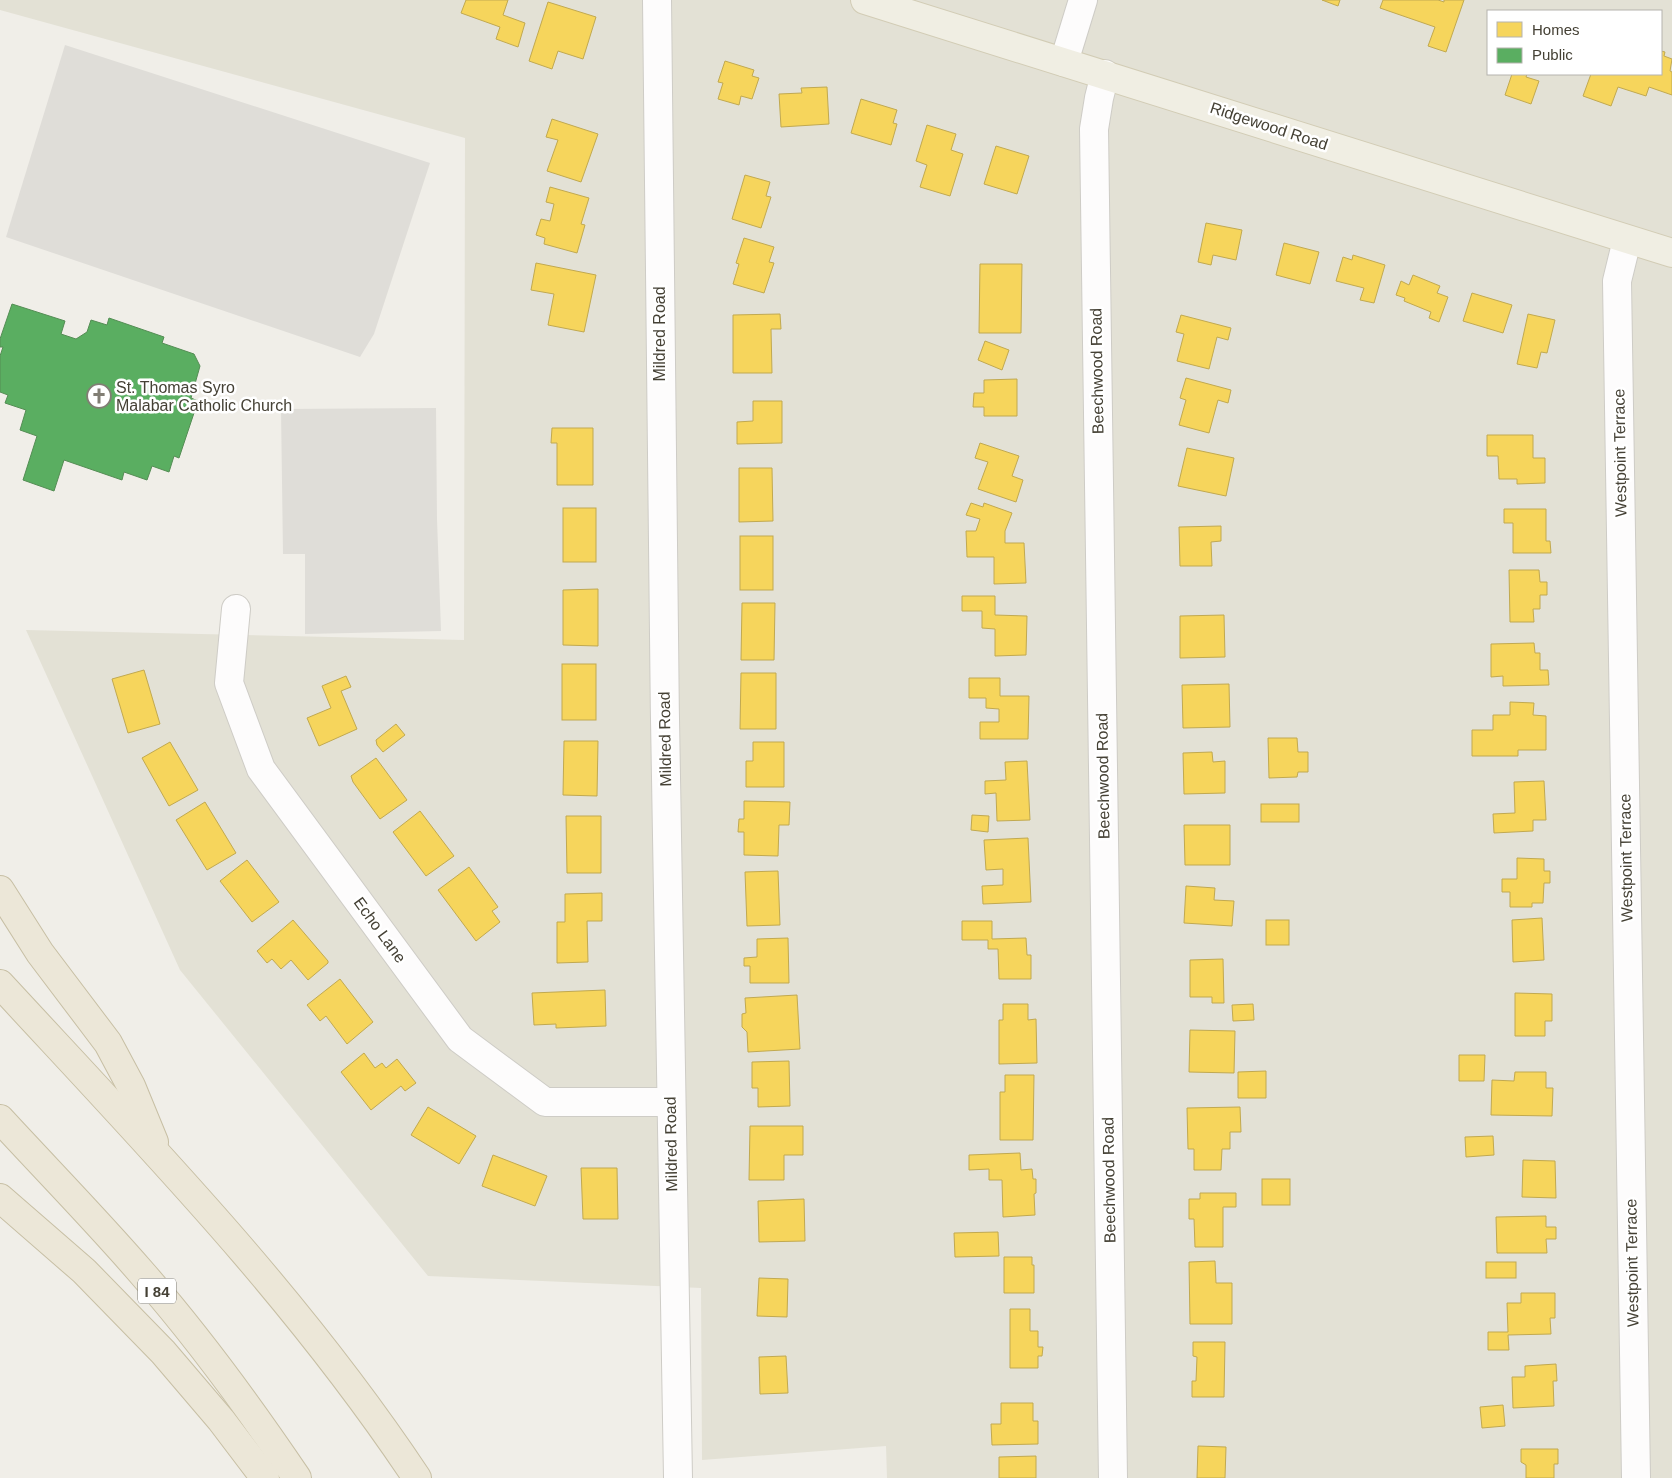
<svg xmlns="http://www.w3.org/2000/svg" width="1672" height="1478" font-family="Helvetica,sans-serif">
<rect width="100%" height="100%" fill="#f0eee8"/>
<!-- residential -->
<path fill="#e3e1d5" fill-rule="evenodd" d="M0 0H1672V1478H887L886 1446 702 1460 701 1288 428 1276 180 970 26 630 464 640 465 138 0 10ZM1488 11H1661V74H1488Z"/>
<!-- parking -->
<g fill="#dfddd8">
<polygon points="65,45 430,163 374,334 360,357 6,237"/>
<polygon points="436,408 437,519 441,631 305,634 305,554 283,554 281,409"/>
</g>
<!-- homes -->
<g fill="#f6d55c" stroke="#c1a950">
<polygon points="466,0 508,0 503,15 525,23 518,47 496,39 500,27 461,13"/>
<polygon points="1322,0 1340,0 1338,6"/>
<polygon points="1383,0 1438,0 1444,2 1444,0 1464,0 1446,52 1428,46 1435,27 1380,8"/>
<polygon points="548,2 596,17 583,59 558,51 552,69 529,61"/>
<polygon points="1661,51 1665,52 1664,56 1672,59 1670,71 1672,72 1672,95 1649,87 1646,96 1618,87 1611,106 1583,96 1591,74 1661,74"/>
<polygon points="725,61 754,70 752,76 759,78 752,99 741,96 739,105 718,99 723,83 718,82"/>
<polygon points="1512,74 1527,74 1526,77 1539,81 1531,104 1505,95"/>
<polygon points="827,87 829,124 781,127 779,94 802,93 801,88"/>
<polygon points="861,99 897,110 893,123 897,124 891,145 851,133"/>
<polygon points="552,119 598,134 581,182 547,171 558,140 546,137"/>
<polygon points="927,125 956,134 951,150 963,154 950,196 920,187 927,165 916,161"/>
<polygon points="996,146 1029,156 1017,194 984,184"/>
<polygon points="745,175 770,182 766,196 771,197 761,228 732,219"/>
<polygon points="550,187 589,198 581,224 585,225 577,253 544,244 545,238 536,235 541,219 550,221 554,204 546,202"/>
<polygon points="1206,223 1242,230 1236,260 1213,255 1211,265 1198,262"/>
<polygon points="744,238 774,247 769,262 774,263 764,293 733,284 739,264 736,263"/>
<polygon points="1284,243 1319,252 1310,284 1276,275"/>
<polygon points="1353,255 1385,265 1374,303 1360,300 1364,288 1336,281 1343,257 1352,260"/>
<polygon points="536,263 596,275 584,332 548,325 554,294 531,290"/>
<polygon points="980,264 1022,264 1021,333 979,333"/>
<polygon points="1413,275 1440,286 1437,293 1448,297 1439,322 1429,318 1431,312 1404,301 1405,298 1396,295 1401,281 1409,285"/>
<polygon points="1472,293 1512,305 1503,333 1463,321"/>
<polygon points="780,314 781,329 771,329 772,373 733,373 733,315"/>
<polygon points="1528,314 1555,320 1547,353 1541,352 1537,368 1517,364"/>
<polygon points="1181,315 1231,328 1228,340 1217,337 1209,369 1177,361 1184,334 1176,332"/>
<polygon points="985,341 1009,350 1002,370 978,360"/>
<polygon points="1186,378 1231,390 1228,403 1218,400 1209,433 1179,425 1186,400 1180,398"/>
<polygon points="1017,379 1017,416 984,416 984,407 973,407 974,393 984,393 984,380"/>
<polygon points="753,401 782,401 782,443 737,444 737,422 753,421"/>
<polygon points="552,428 593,428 593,485 557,485 557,443 551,443"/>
<polygon points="1487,435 1533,435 1533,458 1545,458 1545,483 1517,484 1517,479 1499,479 1498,456 1487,456"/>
<polygon points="980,443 1019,456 1012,476 1023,480 1016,502 978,489 988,462 975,458"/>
<polygon points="1187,448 1234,458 1226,496 1178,486"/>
<polygon points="739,468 772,468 773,521 739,522"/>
<polygon points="971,503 983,507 984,503 1012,513 1005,531 1005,543 1024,543 1026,583 994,584 994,557 967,557 966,531 976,531 980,519 966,515"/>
<rect x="563" y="508" width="33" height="54"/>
<polygon points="1504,509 1546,509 1546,541 1550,541 1551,553 1513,553 1513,523 1504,523"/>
<polygon points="1221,526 1221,541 1211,542 1212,566 1180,566 1179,527"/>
<rect x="740" y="536" width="33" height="54"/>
<polygon points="1509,570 1539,570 1540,582 1547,582 1547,595 1540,595 1540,609 1533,609 1534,622 1510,622"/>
<polygon points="598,589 598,646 563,645 563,590"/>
<polygon points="962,596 995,596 995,615 1027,616 1026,655 995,656 995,629 982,628 982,611 962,611"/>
<polygon points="742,603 775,603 774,660 741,660"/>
<polygon points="1224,615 1225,657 1180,658 1180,616"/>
<polygon points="1534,643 1535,653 1540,653 1540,670 1548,670 1549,685 1503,686 1503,676 1491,677 1491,644"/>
<rect x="562" y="664" width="34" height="56"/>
<polygon points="144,670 160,724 128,733 112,679"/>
<polygon points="741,673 776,673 776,729 740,729"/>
<polygon points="346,676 351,687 341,691 357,729 319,746 307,718 331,708 322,686"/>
<polygon points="969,678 1000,678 1000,696 1029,696 1028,739 980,739 980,722 999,722 999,709 986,708 986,698 969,698"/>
<polygon points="1229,684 1230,727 1183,728 1182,685"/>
<polygon points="1510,702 1534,703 1533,715 1546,716 1546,750 1518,750 1518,756 1472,756 1472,730 1493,730 1493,715 1510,715"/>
<polygon points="396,724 405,735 383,752 377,745 376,740"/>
<polygon points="1268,738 1297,738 1298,752 1308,752 1308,772 1298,772 1297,777 1269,778"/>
<polygon points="564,741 598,741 597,796 563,795"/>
<polygon points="170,742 198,790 169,806 142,758"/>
<polygon points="753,742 784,742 784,787 746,787 746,761 753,761"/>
<polygon points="1212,752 1213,762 1225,761 1225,793 1184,794 1183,753"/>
<polygon points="376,758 407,800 380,819 353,782 351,776"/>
<polygon points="1027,761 1030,820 997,821 996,793 985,794 985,781 1006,780 1005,762"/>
<polygon points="1544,781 1546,820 1533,820 1533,831 1494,833 1493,814 1515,813 1514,782"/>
<polygon points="744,801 790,802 789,825 779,825 778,856 744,855 744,832 738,832 739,819 744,819"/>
<polygon points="205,802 236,853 207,870 176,820"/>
<rect x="1261" y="804" width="38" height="18"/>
<polygon points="420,811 454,856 426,876 393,832"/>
<polygon points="972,815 989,816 988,832 971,830"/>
<polygon points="566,816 601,816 601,873 567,873"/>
<polygon points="1184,825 1230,825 1230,865 1185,865"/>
<polygon points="1028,838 1031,902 983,904 982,886 1003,885 1003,869 986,870 984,840"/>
<polygon points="1517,858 1544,859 1544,871 1550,871 1550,883 1544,883 1543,903 1532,903 1532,907 1510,907 1510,892 1502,892 1502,879 1517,879"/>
<polygon points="247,860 279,902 252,922 220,881"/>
<polygon points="469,867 498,907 492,911 500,922 476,941 438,890"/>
<polygon points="778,871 780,925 747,926 745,872"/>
<polygon points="1186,886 1215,888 1214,900 1234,901 1232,926 1184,923"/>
<polygon points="602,893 602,921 587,921 588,962 557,963 557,922 565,922 565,894"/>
<polygon points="1542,918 1544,960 1513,962 1512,920"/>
<polygon points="293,920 328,961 328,963 308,980 291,960 281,969 272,959 267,963 257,951"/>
<rect x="1266" y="920" width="23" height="25"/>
<polygon points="962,921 992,921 992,939 1026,938 1027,955 1031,955 1031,979 999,979 998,949 988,949 988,940 962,940"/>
<polygon points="788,938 789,983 750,983 750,966 744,966 744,958 757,957 757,939"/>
<polygon points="1223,959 1224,1003 1212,1003 1212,997 1190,997 1190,960"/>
<polygon points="340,979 373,1022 347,1044 326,1016 320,1021 307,1005"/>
<polygon points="605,990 606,1026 556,1028 556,1024 534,1025 532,993"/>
<polygon points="1515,993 1552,994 1552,1021 1545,1021 1545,1036 1515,1036"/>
<polygon points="797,995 800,1049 748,1052 747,1032 742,1027 742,1014 746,1013 745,998"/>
<polygon points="1003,1004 1028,1004 1028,1020 1036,1019 1037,1063 999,1064 999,1020 1003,1020"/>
<polygon points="1253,1004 1254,1020 1233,1021 1232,1005"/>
<polygon points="1190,1030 1235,1031 1234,1073 1189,1072"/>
<polygon points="364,1053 375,1068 382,1063 386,1068 397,1059 416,1083 405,1091 401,1086 371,1110 341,1072"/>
<polygon points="1459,1055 1485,1055 1484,1081 1459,1081"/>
<polygon points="789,1061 790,1106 758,1107 758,1088 752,1088 752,1062"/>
<polygon points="1266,1071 1266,1098 1238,1098 1238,1072"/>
<polygon points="1515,1072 1546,1072 1546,1088 1553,1088 1552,1116 1491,1115 1492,1080 1514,1081"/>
<polygon points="1005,1075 1034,1075 1033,1140 1000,1140 1000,1092 1005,1092"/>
<polygon points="428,1107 476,1136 459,1164 411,1135"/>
<polygon points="1240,1107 1241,1132 1230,1132 1230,1149 1222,1149 1221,1170 1194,1170 1194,1149 1188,1149 1187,1108"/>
<polygon points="750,1126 803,1126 803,1155 784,1155 784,1180 749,1180"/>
<polygon points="1493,1136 1494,1155 1466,1157 1465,1137"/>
<polygon points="1020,1153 1021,1170 1032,1169 1033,1179 1036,1179 1036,1193 1034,1194 1035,1215 1003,1217 1002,1180 989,1180 989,1169 969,1170 969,1155"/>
<polygon points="493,1155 547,1176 535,1206 482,1186"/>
<polygon points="1523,1160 1555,1161 1556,1198 1522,1197"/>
<polygon points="581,1168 617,1168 618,1219 583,1219"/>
<rect x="1262" y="1179" width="28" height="26"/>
<polygon points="1200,1193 1236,1193 1236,1207 1223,1207 1223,1247 1195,1247 1194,1219 1189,1219 1189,1199 1200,1199"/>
<polygon points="804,1199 805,1241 759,1242 758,1201"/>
<polygon points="1546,1216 1546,1227 1556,1227 1556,1239 1546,1239 1547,1253 1497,1253 1496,1217"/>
<polygon points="998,1232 999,1256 955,1257 954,1233"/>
<polygon points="1004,1257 1032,1257 1032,1265 1034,1265 1034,1293 1004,1293"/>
<polygon points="1215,1261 1216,1283 1232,1283 1232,1324 1190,1324 1189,1262"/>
<rect x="1486" y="1262" width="30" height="16"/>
<polygon points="759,1278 788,1279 787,1317 757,1316"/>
<polygon points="1521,1293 1555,1293 1555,1318 1550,1318 1551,1334 1508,1335 1509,1350 1488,1350 1488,1332 1508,1332 1507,1303 1521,1303"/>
<polygon points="1010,1309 1030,1309 1030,1331 1038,1331 1038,1347 1043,1347 1042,1356 1038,1356 1038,1368 1010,1368"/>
<polygon points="1193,1342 1225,1342 1224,1397 1192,1397 1192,1381 1196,1381 1197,1357 1193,1356"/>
<polygon points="786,1356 788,1393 760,1394 759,1357"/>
<polygon points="1556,1364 1557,1381 1553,1381 1554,1406 1513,1408 1512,1377 1525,1377 1525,1366"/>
<polygon points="1001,1403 1033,1403 1033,1421 1038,1421 1038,1444 992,1445 991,1424 1001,1424"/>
<polygon points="1503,1405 1505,1426 1482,1428 1480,1407"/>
<polygon points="1198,1446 1226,1447 1225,1478 1197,1478"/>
<polygon points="1521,1449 1558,1449 1558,1464 1554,1464 1554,1478 1526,1478 1526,1465 1521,1462"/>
<polygon points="1036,1456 1036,1478 999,1478 999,1457"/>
</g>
<!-- public -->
<polygon fill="#5aae61" stroke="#548d54" points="12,304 65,321 61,334 76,339 87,332 91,320 107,325 109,318 164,337 162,343 194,354 200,366 191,398 198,401 179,458 174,456 169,472 152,466 147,480 124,472 122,480 64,460 54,491 23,480 37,436 20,430 26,410 5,403 8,395 0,392 0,356 3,347 0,347 0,339"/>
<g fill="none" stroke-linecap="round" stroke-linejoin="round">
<!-- minor casing -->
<g stroke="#ceccc6" stroke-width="30">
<g id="minor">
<path d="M657 0C661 493 668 985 678 1478"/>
<polyline points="1064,62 1083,0"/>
<polyline points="1105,74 1099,98 1094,129 1113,1478"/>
<polyline points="1627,240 1617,281 1636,1478"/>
<polyline points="236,609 229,683 261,769 460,1039 545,1102 670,1102"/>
</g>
</g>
<!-- major casing -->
<g stroke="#d2ccb5" stroke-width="30">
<polyline id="major" points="865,0 1672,253"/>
</g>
<!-- highway casing -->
<g stroke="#c7bfa4" stroke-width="30">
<g id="highway">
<polyline points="0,890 40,953 108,1043 131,1086 154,1142"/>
<path d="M0 984C147 1143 296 1296 417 1478"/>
<path d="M0 1119C47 1170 96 1220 141 1272 198 1337 249 1407 297 1478"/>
<polyline points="0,1198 84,1271 163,1352 221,1420 265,1478"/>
</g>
</g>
<!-- minor -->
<use href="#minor" stroke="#fdfcfc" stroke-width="28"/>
<!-- major -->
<use href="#major" stroke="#f0eee3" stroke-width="28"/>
<!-- highway -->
<use href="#highway" stroke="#ece7d8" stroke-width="28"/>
</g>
<!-- icons -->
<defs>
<g id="church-ring" transform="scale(1.25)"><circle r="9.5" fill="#fff" stroke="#817e74" stroke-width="1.5"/><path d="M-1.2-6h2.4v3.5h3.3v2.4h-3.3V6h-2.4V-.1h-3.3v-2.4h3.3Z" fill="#817e74"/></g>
</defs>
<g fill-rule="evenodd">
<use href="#church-ring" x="99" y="396"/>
</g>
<g text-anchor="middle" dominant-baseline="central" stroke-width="5" stroke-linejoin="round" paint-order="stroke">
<!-- shield labels -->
<rect fill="#fff" stroke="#7d7a72" stroke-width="1" x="138" y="1278.5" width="38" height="25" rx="4"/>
<g font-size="15" font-weight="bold" fill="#454135">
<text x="157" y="1291">I 84</text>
</g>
<!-- street labels -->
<g font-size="16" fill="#454135" stroke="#fff">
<text transform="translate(1269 126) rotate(18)">Ridgewood Road</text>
<text transform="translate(659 334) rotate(-90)">Mildred Road</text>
<text transform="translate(1097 371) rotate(-91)">Beechwood Road</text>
<text transform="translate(1620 453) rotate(-91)">Westpoint Terrace</text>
<text transform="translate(665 739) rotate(-91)">Mildred Road</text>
<text transform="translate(1103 776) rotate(-91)">Beechwood Road</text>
<text transform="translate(1626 858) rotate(-91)">Westpoint Terrace</text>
<text transform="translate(380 930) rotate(54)">Echo Lane</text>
<text transform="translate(671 1144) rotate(-91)">Mildred Road</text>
<text transform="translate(1109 1180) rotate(-91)">Beechwood Road</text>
<text transform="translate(1632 1263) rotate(-91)">Westpoint Terrace</text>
</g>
<!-- poi labels -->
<g font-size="16" fill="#454135" stroke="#fff" text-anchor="start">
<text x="116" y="387">St. Thomas Syro<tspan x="116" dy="18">Malabar Catholic Church</tspan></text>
</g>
</g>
<!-- legend -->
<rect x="1487" y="10" width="175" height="65" fill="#ffffff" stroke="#b5b3ae"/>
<rect x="1497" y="22" width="25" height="15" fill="#f6d55c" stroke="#b5b3ae"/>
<text x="1532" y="35" font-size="15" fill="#454135">Homes</text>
<rect x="1497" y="48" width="25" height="15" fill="#5aae61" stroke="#b5b3ae"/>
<text x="1532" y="60" font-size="15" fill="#454135">Public</text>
</svg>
